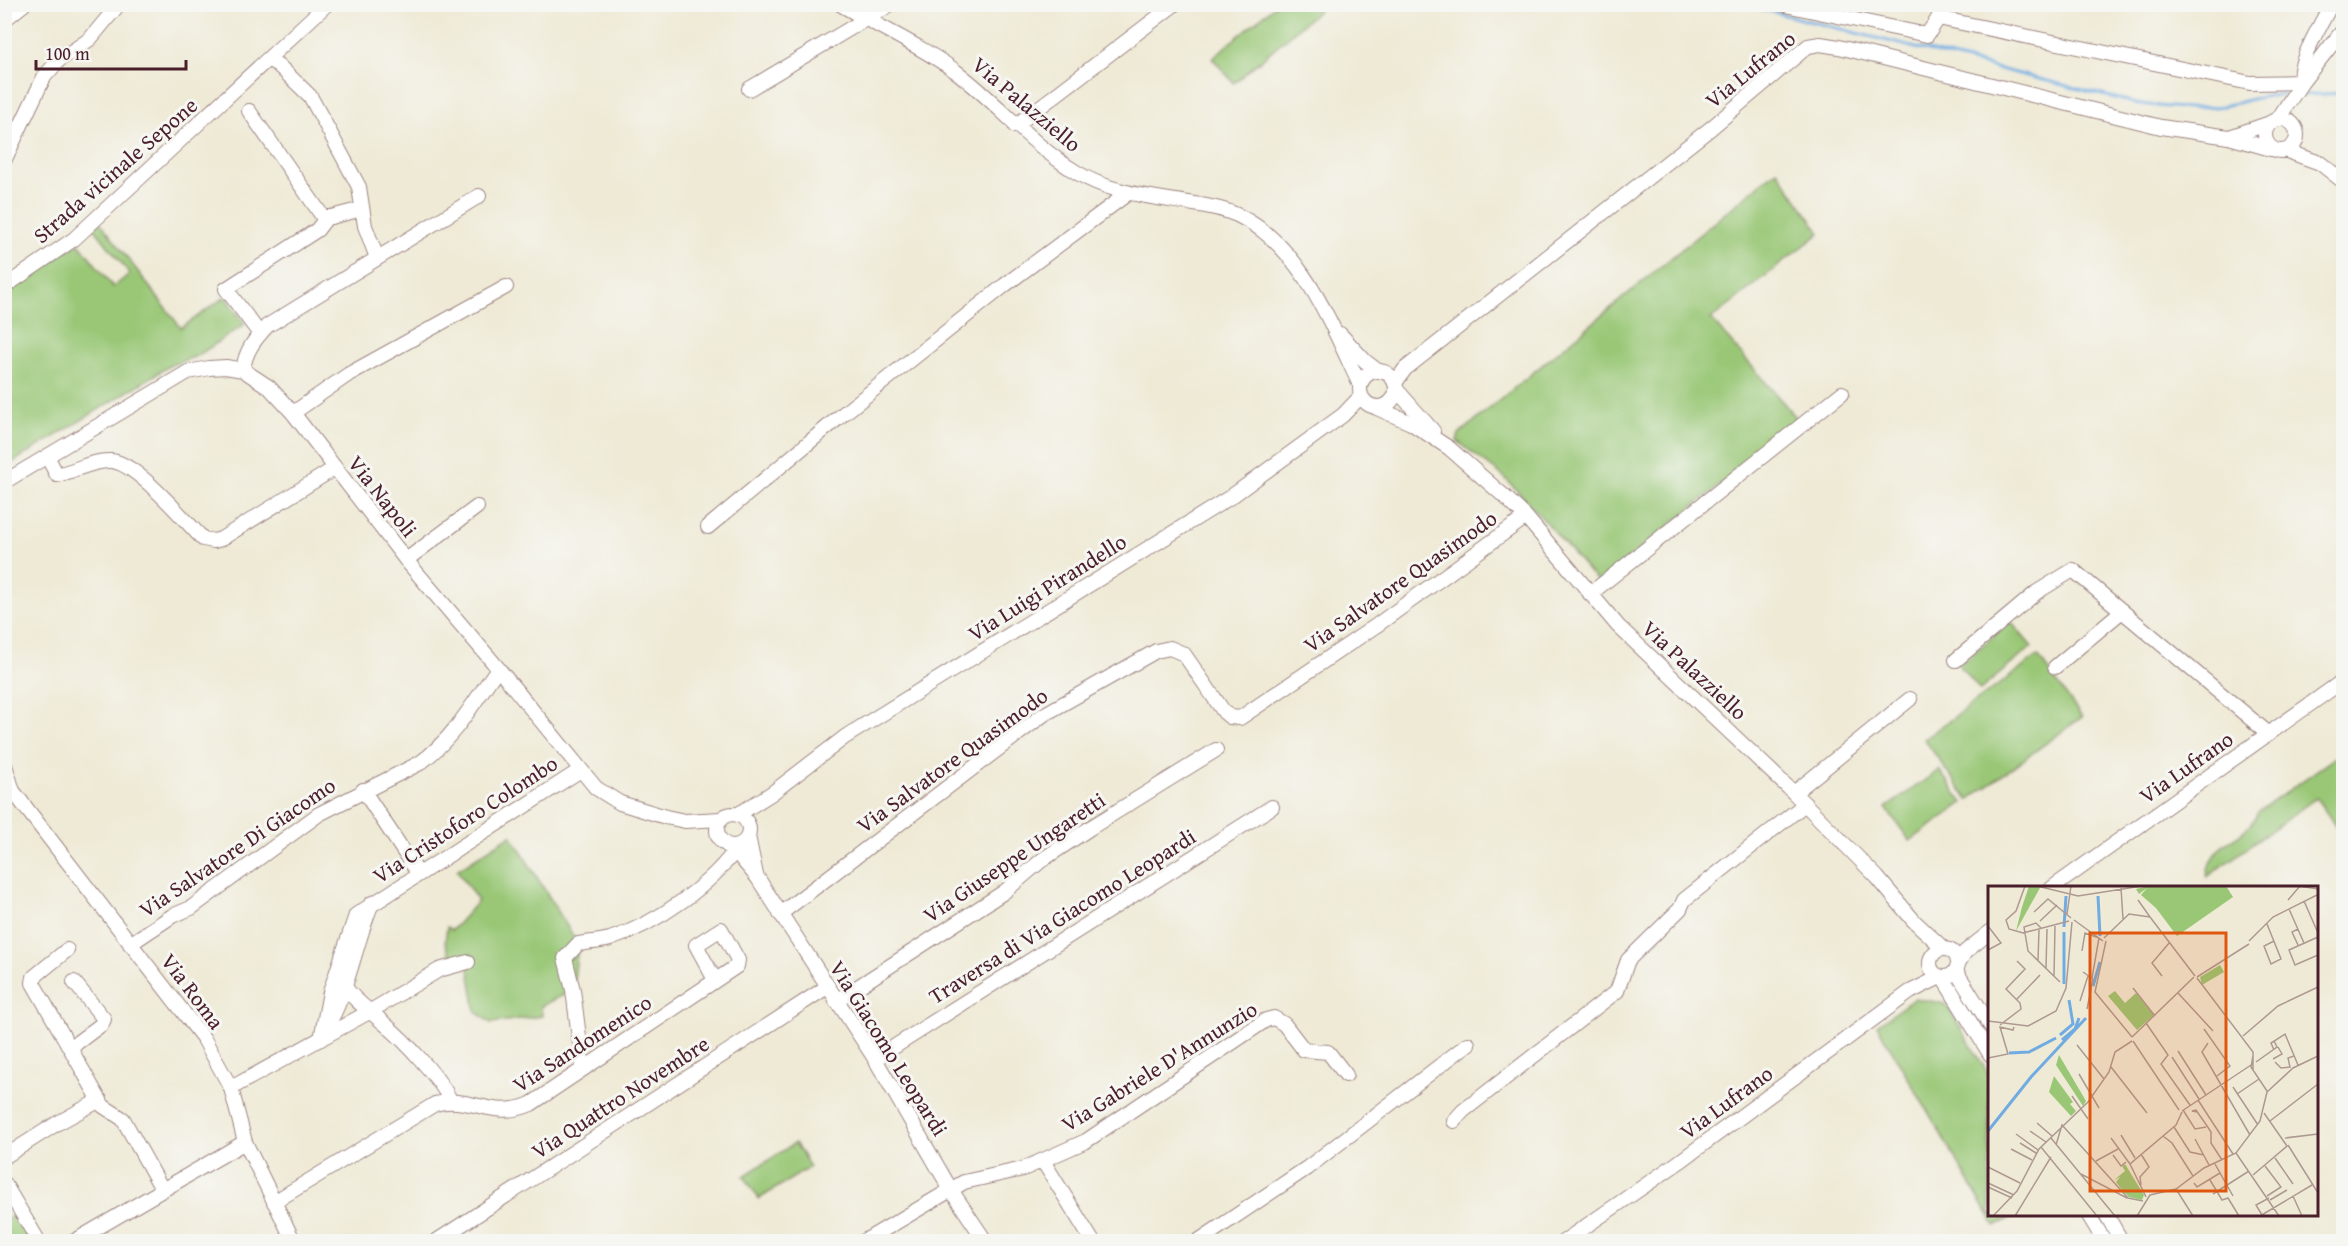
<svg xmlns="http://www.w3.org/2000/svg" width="2348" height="1246" font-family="'Gentium Book Plus',serif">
<rect width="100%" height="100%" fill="#f6f6f2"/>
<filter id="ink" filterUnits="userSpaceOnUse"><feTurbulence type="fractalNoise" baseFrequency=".0167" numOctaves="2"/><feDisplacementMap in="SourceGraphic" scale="12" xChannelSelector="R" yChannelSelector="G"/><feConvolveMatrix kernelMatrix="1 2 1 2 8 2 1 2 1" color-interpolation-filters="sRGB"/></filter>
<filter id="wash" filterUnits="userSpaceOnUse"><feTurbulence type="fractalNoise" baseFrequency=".008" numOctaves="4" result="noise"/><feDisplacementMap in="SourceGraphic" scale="24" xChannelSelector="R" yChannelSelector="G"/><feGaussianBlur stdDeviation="1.35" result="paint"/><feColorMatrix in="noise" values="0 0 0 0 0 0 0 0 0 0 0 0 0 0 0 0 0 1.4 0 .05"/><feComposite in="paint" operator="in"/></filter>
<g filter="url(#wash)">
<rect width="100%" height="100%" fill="#efead6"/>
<!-- green -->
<g fill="#99c776" stroke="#727350" stroke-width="1.5">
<polygon points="1277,4 1325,5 1234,83 1212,58"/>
<polygon points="1777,170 1820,233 1711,319 1800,422 1598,582 1526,500 1503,476 1457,441 1459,434"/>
<polygon points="100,222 181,328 225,297 245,324 197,356 171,365 5,467 5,292 79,243 113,287 130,274 94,228"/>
<polygon points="2011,622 2032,647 1980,690 1959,665"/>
<polygon points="2038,656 2082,717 1968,800 1924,739"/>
<path d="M2343 752V836L2316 798 2207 877C2210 838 2245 843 2258 812Z"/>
<polygon points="1939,770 1963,803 1910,841 1886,808"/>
<polygon points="511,835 578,944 573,990 541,1006 542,1016 491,1023 476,1012 468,963 454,965 445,942 447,927 452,930 478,901 457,870"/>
<polygon points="1915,998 1946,1004 1989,1075 1990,1214 2017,1215 1995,1226 1877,1025"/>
<polygon points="795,1143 810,1167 759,1199 744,1176"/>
<polygon points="15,1214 30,1241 5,1241 4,1220"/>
</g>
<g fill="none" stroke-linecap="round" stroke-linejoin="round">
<!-- stream -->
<g stroke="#70ace1" stroke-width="3">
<path d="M1741 4 2139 104C2167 107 2195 110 2223 106 2243 102 2262 95 2282 95"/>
<polyline points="2303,95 2344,93"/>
</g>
</g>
</g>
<g filter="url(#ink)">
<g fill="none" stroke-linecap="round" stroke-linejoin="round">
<!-- minor casing -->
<g stroke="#9c8480" stroke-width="16">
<g id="minor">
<path d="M840 4C877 26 925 48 958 73 1000 105 1029 143 1076 172 1111 194 1154 197 1194 204 1208 206 1224 209 1237 215 1302 245 1331 325 1360 385"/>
<polyline points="1781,4 1927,35 1948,4"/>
<path d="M1938 18 2250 83 2302 82C2293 68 2324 20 2331 4"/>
<polyline points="4,20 24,4"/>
<polyline points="269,60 278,65 310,96 328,129 359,187 365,226 377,258"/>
<polyline points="749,89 891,4"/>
<polyline points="249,111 323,217 331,217 362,209"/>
<circle cx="2281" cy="135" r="16"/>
<polyline points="2278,119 2302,82 2344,29"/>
<polyline points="1015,126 1175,4"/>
<polyline points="2229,137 2270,123"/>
<polyline points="2287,151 2320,163 2344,182"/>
<polyline points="4,161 44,77 59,60 90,39 119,4"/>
<polyline points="4,287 74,239 327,4"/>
<polyline points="260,334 226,289 317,230 327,217"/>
<polyline points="1340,334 1365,361 1378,371"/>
<path d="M243 370C245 352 254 340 267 326L479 196"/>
<circle cx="1378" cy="389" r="18"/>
<polyline points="1395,383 1405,369 1711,128 1808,46 1820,44 1839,47 2161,127 2229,137 2271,149"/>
<polyline points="1396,389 1433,431"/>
<polyline points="1377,408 1411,423 1449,448 1504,496 1526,517 1618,626 1794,793 1877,877 1914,921 1944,949"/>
<polyline points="293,413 349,374 506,287"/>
<path d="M48 458 57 475C75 471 93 460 111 461 136 462 184 520 203 539L214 541 221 539 335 468"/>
<polyline points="4,482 188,372 209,368 226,367 243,370 269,387 293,413 406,560 492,661 596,788 620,803 666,817 685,821 721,819"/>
<polyline points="708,527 843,414 1005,285 1127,194"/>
<polyline points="406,560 477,507"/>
<polyline points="1590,594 1842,393"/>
<polyline points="1956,660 2037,592 2073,570 2269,734"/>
<polyline points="2055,667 2122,611"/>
<polyline points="4,762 13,791 204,1039 231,1088 245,1142 294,1242"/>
<polyline points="363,790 418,873"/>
<polyline points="1794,793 1910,699"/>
<circle cx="733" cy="830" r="16"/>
<polyline points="737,815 772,793 845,737 1232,496 1343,415 1361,396"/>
<polyline points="748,836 756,875"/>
<polyline points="728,846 735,851 757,877 875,1059 951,1190 986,1242"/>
<polyline points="2052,888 2344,680"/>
<polyline points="780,914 1043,715 1156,651 1170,648 1184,654 1224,712 1230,717 1240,718 1377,625 1526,517"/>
<path d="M130 944 172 916 191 908 319 814 420 763C454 738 474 702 498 668"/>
<circle cx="1944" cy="963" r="14"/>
<polyline points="67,950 34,977 33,983 103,1106 123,1119 162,1189"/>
<polyline points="1959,962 1965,952 1990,932"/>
<polyline points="1956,971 1990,1025"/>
<polyline points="1943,978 1990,1054"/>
<path d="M345 987C359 1006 370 1010 386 1025 405 1041 440 1078 450 1100"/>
<polyline points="836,1001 1004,892 1042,860 1090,828 1216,750"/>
<path d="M327 1027C349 989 355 944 372 903"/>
<polyline points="321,1039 330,992 356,915 579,771"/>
<polyline points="70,1048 102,1024 104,1019 74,982"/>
<polyline points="875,1059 1272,807"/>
<path d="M583 1068 573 990 565 958 578 944C588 942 600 942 610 939 656 924 712 885 739 845"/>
<polyline points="231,1088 369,1012 439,970 468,962"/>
<polyline points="1454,1121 1463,1111 1617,991 1628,960 1680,909 1684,900 1805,804"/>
<polyline points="4,1157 56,1124 100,1100"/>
<polyline points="1043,1161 1093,1242"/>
<polyline points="4,1183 39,1242"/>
<path d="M274 1202 435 1104C470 1094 493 1121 531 1104L737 966 738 960 721 929 696 945 715 980"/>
<polyline points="2088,1214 2105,1242"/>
<polyline points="2106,1214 2122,1242"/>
<polyline points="73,1242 245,1142"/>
<polyline points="435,1242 827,987"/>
<polyline points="863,1242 964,1182 1023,1169 1086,1141 1266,1020 1274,1018 1284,1024 1304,1050 1328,1052 1346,1075"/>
<polyline points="1197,1242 1307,1168 1468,1044"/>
<polyline points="1563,1242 1679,1162 1910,992 1940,977"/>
</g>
</g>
<!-- minor -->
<use href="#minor" stroke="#fff" stroke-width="14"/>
</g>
</g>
<g text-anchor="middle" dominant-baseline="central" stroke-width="6" stroke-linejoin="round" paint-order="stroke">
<!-- street labels -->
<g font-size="22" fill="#4a1f2b" stroke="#f6f6f2">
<text transform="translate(1750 69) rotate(-39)">Via Lufrano</text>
<text transform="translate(1027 104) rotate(40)">Via Palazziello</text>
<text transform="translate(115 170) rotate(-41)">Strada vicinale Sepone</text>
<text transform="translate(383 496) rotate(52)">Via Napoli</text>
<text transform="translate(1400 581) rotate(-35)">Via Salvatore Quasimodo</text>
<text transform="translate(1047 587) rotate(-32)">Via Luigi Pirandello</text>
<text transform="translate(1695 670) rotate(43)">Via Palazziello</text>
<text transform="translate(952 760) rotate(-36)">Via Salvatore Quasimodo</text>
<text transform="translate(2186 767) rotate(-35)">Via Lufrano</text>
<text transform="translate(465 819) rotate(-33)">Via Cristoforo Colombo</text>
<text transform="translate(237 847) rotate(-34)">Via Salvatore Di Giacomo</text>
<text transform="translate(1014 857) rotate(-34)">Via Giuseppe Ungaretti</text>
<text transform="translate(1062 916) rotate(-32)">Traversa di Via Giacomo Leopardi</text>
<text transform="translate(193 991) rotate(53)">Via Roma</text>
<text transform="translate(582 1043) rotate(-33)">Via Sandomenico</text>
<text transform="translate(889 1048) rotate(58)">Via Giacomo Leopardi</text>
<text transform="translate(1159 1066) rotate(-32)">Via Gabriele D'Annunzio</text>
<text transform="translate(620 1097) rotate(-33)">Via Quattro Novembre</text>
<text transform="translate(1726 1102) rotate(-36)">Via Lufrano</text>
</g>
</g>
<!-- overview -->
<g transform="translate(1988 886)">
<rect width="330" height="330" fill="#efead6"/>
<path d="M41 0H53L28 45 34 21ZM161 0H238L245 11 189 50 198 62 168 22 153 9 159 2 151 8 148 3ZM232 79 236 86 214 99 212 91ZM127 105 137 117 148 107 166 129 149 144 120 110ZM71 169 98 215 95 220 68 179ZM66 190 85 216 82 218 88 225 83 230 61 206ZM137 278 156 309 154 314 141 311 134 304 128 296 132 291 126 294 137 285 134 280Z" fill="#99c776"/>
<path fill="none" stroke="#70ace1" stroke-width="3" d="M110 10 112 50M76 41 78 10M76 46V98M105 100 112 76M72 149 85 138 81 114M74 154 87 143 91 132M21 167 41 166 68 152M0 245 43 191 98 132"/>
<path fill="none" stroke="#ad9992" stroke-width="1.5" d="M37 0 28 25 18 34 21 43 35 47 81 35M49 0 90 10 154 0M311 0 330 3M133 2 135 33M150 14 162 31M300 14 312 0M316 15 330 47M301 23 316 57M46 26 60 13 83 32M79 28 83 0M86 34 115 55M52 35 69 19M279 38 293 73 283 78 276 60 286 55M0 40 13 57 0 64M53 42 48 37 36 41 40 65 72 96M330 51 301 64 307 79 330 69M116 52 141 28 162 31 207 90M118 55 107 106 144 151M261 55 285 31 329 9M310 59 304 46 310 43M94 65 97 47 111 52 104 92M50 74 51 44M58 82 59 43M95 86 105 93 99 123M66 90 67 40M174 90 164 77 182 56M209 91 261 58M209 92 265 166V184M145 102 167 130M190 107 225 145M29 113 52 89M92 115 100 90M0 135 40 140 68 125 78 102 84 36M158 137 180 169 173 178 202 219M12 139 33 123 32 117 18 103 37 83 29 75M216 143 242 180 229 190M255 150 290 120 330 101M144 151 206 91M145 155 191 224M220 157 214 166 262 249M89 159 116 193M286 164 283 157 297 148 310 179M190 165 218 209M265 170 263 181 279 205M184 171 211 213M0 172 20 168 12 141 25 144 26 141M285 173 294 168 290 161M268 176 289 161 286 155M287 176 293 182 302 181 300 172 306 170M123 181 159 227M91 188 111 222M245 201 270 239M279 206 305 182 330 170M249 208 271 193M84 210 100 233M210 214 245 268M195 224 207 243 218 241M194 225 263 179M209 226 204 225 208 224 217 237 223 246V257L234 274M282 235 330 198M49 237 64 250M186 241 202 266 216 269M42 245 58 256M28 248 50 264M133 249 147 272M175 250 184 257 205 290M63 252 127 330M123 252 142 278M297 252 330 248M207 253 221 279M32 257 48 267M68 259 74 239 140 312 155 315M300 259 330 307M53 261 109 330M23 263 44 274M248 267 291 330M125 269 133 280 138 276M287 272 305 298M108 275 130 263M227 278 245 310M277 280 293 301 279 310M0 281 32 297M93 288 139 312M265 289 299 260 276 227M222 294 234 314 240 312 251 330M0 297 26 309M206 297 209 301 232 287M153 299 152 291 161 281 153 268M0 301 24 312M188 303 205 330M225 308 261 285M305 310 314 330M158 311 142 278 188 239 194 226M282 314 299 304M274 329 268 319 281 312M5 330 29 305 51 263 100 216 121 186 127 166 144 155M27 330 63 271M149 330 162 309 188 303 216 282 248 267 272 235 279 206M272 330 324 299"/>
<path fill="#e0560e" fill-opacity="0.15" stroke="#e0560e" stroke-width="3" d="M102 47H238V305H102Z"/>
<rect width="330" height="330" fill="none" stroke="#4a1f2b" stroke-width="3"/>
</g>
<!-- margin -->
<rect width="2348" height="1246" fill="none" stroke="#f6f6f2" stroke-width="24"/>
<!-- scale -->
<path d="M36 60v9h150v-9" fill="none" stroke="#4a1f2b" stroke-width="3"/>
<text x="45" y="60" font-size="18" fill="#4a1f2b" stroke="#f6f6f2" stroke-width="4.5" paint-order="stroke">100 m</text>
</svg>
